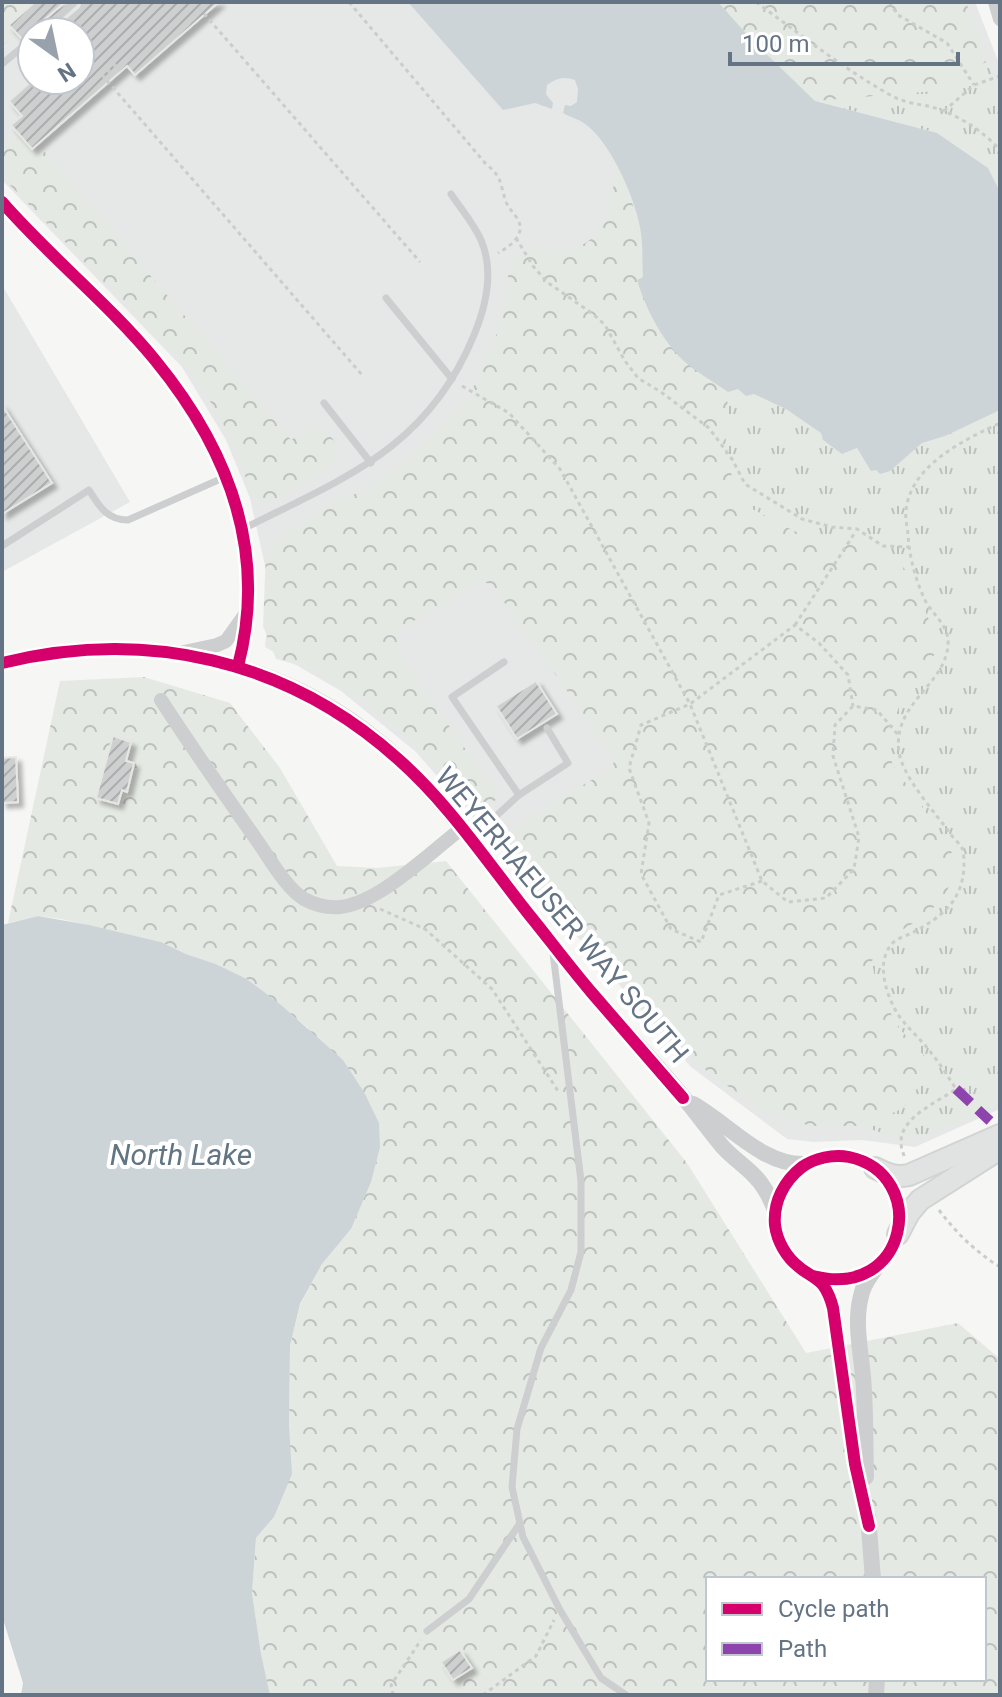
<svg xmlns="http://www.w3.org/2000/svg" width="1002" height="1697" font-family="Roboto,sans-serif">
<defs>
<pattern id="grass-tufts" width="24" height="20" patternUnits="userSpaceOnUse" patternTransform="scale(2)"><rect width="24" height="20" fill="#e5e9e3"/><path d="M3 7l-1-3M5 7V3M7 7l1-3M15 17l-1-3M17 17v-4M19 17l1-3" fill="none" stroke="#bdc1be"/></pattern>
<pattern id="forest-crowns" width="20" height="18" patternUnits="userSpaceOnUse" patternTransform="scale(2)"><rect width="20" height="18" fill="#e5e9e3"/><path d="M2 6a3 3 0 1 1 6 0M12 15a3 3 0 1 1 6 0" fill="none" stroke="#bdc1be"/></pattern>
<pattern id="building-hatch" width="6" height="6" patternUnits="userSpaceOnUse" patternTransform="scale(2)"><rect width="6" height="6" fill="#ced0d0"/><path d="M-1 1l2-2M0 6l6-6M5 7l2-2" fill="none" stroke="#abadae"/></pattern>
<filter id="shadow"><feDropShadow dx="5" dy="5" stdDeviation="2" flood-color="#0004"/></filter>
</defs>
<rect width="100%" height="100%" fill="#f6f6f5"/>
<!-- built -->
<g fill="#e6e8e7" fill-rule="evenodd">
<path d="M2 2H975L1000 66V1109L915 1147 862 1140 813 1142 787 1139 691 1067 416 752 341 691 265 647 270 588 250 498 226 440 182 367 2 180ZM32 32H80V80H32Z"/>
<polygon points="2,285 130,502 2,572"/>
</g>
<!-- grass -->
<g fill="url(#grass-tufts)">
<polygon points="986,62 1000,89 1000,192 988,168 937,133 815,101 944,90"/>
<polygon points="738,389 754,394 786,409 822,433 856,448 862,460 876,470 890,471 922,443 997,413 1000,410 1000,1103 924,1136 892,1137 863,1126 903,1108 926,1076 927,1060 897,1026 875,981 872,961 882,942 923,917 949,847 892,763 889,736 900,703 925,675 895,558 859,545 831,545 794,531 748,507 736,485 725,459 728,392"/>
</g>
<!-- forest -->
<g fill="url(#forest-crowns)" fill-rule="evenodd">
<polygon points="2,2 35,2 10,24 17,33 2,46"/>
<polygon points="718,2 966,2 986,62 944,90 815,101 751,39"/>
<polygon points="13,134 42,149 291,440 310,428 317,426 333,439 338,452 329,466 278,498 260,501 253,495 222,421 196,378 8,183 2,172 2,146"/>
<path d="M617 165 628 190 641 231 643 277 685 361 728 392 725 459 736 485 748 507 794 531 831 544 859 545 895 557 903 566 921 602 934 631 935 653 925 675 900 703 889 737 892 763 950 848 955 862 946 896 923 917 883 942 872 961 875 981 897 1026 928 1060 926 1076 903 1108 863 1126H810L763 1110 710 1074 675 1040 516 857 508 844 517 825 613 767 614 757 492 585 479 580 396 632 398 653 499 797 478 815 416 744 364 702 312 669 276 659 263 626 266 551 289 531 335 502 370 488 411 456 464 406 482 370 502 321 509 270 514 260 534 246C545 248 561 252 572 249 610 238 611 198 617 165Z"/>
<path d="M144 677 230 703 280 768 337 866 377 868 446 861 687 1163 806 1353 958 1323 1000 1359V1695H270L261 1655 252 1593 256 1538 274 1517 289 1426 290 1346 300 1305 322 1264 351 1229 308 1028 247 979 216 964 186 954 161 942 61 919 38 916 8 923 60 681ZM708 1579H984V1679H708Z"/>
</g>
<!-- water -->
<g fill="#cdd4d8">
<path d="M408 2H718L751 39 815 101 937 133 988 168 1000 192V410L945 436 922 443 890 471 880 474 876 470 871 471 857 448 842 454 823 440 821 433 786 409 754 394 746 396 738 389 728 392C714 382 698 373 685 362 662 341 646 309 637 280L643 277C642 263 643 248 641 233 637 202 611 142 585 124 579 119 570 117 563 113L565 105 571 106 577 102 578 89 575 80C564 76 557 78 547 85L546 94 553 103 552 109 535 103 503 110Z"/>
<polygon points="38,916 89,925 161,942 186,954 216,964 247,979 281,1005 343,1060 364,1092 379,1123 380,1147 371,1182 351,1229 322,1264 300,1304 290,1346 289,1426 292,1474 274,1517 256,1538 252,1593 261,1654 270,1695 21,1695 23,1683 2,1616 2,925"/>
</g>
<!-- building -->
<g fill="url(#building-hatch)" stroke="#e6e6e4" stroke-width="2" filter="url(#shadow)">
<polygon points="35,2 65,2 36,27 34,32 22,39 9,25"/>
<polygon points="81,2 219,2 135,75 127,66 32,149 11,125 22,116 9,101 33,80 80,80 80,32 50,32 79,7"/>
<polygon points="2,405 52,483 2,514"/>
<polygon points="536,681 557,714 517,739 496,706"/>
<polygon points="113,736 131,742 126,761 134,763 127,792 122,790 118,804 96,798"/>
<polygon points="16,757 18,802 2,803 2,758"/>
<polygon points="460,1650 472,1668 453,1680 441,1662"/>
</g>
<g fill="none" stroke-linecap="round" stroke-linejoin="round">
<!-- secondary casing -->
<g stroke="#d2d4d4" stroke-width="24">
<g id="secondary">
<path d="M875 1168C887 1174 895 1178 909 1175L1000 1135"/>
<polyline points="898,1234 909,1213 920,1200 1000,1149"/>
</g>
</g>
<!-- path -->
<g stroke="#cbcccc" stroke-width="3" stroke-dasharray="4 4" stroke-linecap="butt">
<polyline points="207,2 200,9 420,262"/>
<path d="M349 2 485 163C503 178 499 181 506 202 509 209 513 212 517 218 527 234 511 246 498 253"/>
<path d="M756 2C801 35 844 69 892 96 903 102 916 104 928 106 955 113 981 129 1000 150"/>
<polyline points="889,2 898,15 947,43 974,85"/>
<polyline points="116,64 103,76 363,376"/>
<polyline points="944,111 974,85 1000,76"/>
<polyline points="516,238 533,266 547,282 593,314 605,325 625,361 638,378 661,392 709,428 732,459 745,484 802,519 832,527 857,529 883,546 909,547"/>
<polyline points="462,386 509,413 560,469 690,704 762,881 788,902 826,898 854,869 859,837 833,756 835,725 853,706 877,710 900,737"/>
<polyline points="795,625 856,531"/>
<polyline points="762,881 719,895 701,942 671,929 641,874 649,823 629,768 641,725 690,704 795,625 819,643 848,675 853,706"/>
<polyline points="380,909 425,929 492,989 558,1091"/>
<path d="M904 1156C903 1152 901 1148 901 1143 900 1117 938 1102 956 1089 948 1077 941 1065 932 1054 921 1039 907 1028 897 1013 886 994 876 963 891 945 895 939 905 936 912 933 941 917 963 902 964 865 964 861 964 852 962 848 959 843 953 838 950 833 936 814 902 776 899 752 892 703 945 686 948 645 950 625 931 614 924 598 915 578 909 555 908 534 907 526 905 517 906 510 911 465 964 440 1000 423"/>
<path d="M939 1210C956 1233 976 1252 1000 1267"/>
<polyline points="393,1695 391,1685 421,1640"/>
<polyline points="483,1695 536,1656 554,1620"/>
</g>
<!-- service -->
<g stroke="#cdced0" stroke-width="7">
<polyline points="40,32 75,2"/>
<polyline points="2,64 32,39"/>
<polyline points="386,298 452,379"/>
<polyline points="324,403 371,463"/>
<path d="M243 529C344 478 428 448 474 335 486 306 494 270 481 240 474 224 461 209 451 194"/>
<path d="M2 546 89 490C99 506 107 520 128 520L225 477"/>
<polyline points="504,662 452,697 519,795"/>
<polyline points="472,838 519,795 568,763 547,728"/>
<polyline points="553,953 581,1181 581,1252 571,1290 541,1348 517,1429 512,1487 523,1537 560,1610 601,1678 626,1695"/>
<polyline points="427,1631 469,1599 520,1523"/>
</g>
<!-- minor -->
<g stroke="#cdced0" stroke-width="14">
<polyline points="995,2 1000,19"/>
<path d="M2 202C50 257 109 304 155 360 228 449 268 552 238 666"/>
<polyline points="179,653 217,645 226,641 246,613"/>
<path d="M161 700C192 748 225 795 258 842 270 859 286 888 304 899 315 905 328 908 340 907 379 903 431 852 462 828"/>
</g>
<!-- tertiary -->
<g stroke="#cdced0" stroke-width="16">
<path d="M2 663C144 628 293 659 401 761 473 831 527 918 593 994 623 1029 655 1063 684 1098 697 1114 709 1130 722 1146 735 1161 754 1171 764 1188 769 1195 772 1203 775 1210"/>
<path d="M693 1104C729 1124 763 1166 805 1164"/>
<path d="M813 1276C909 1301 930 1174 849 1157 833 1154 815 1158 802 1167 784 1181 773 1202 775 1225 777 1241 786 1257 799 1267 807 1274 816 1277 823 1285 828 1292 831 1300 833 1308L855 1464 869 1526"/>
<path d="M866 1477C865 1444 866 1410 863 1377 861 1351 854 1323 861 1296 863 1285 869 1278 875 1269"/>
<polyline points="868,1516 873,1579"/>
<polyline points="876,1695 877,1679"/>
</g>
<!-- secondary -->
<use href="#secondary" stroke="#e1e2e2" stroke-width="20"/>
<!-- quiet -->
<polyline stroke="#8e44ad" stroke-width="10" stroke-dasharray="20 10" stroke-linecap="butt" points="956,1089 990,1121"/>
<!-- cycleway casing -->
<g stroke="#fff" stroke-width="17">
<g id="cycleway">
<path d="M2 202C50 257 109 304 155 360 228 449 268 552 238 666"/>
<path d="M2 663C146 628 287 659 398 759 448 803 486 860 527 912 549 939 569 966 592 993 622 1028 653 1063 683 1098"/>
<path d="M813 1276C909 1301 930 1174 849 1157 833 1154 815 1158 802 1167 784 1181 773 1202 775 1225 777 1241 786 1257 799 1267 807 1274 816 1277 823 1285 828 1292 831 1300 833 1308L855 1464 869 1526"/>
</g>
</g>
<!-- cycleway -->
<use href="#cycleway" stroke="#d6006c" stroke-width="12"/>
</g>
<g text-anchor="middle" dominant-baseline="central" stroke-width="8" stroke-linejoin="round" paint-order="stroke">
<!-- street labels -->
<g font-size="28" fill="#657485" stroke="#fff">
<text transform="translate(562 915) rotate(50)">WEYERHAEUSER WAY SOUTH</text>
</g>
<!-- water labels -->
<g font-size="30" font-style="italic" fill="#617582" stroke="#fff">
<text x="181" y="1154">North Lake</text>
</g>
</g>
<!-- border -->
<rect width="1002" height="1697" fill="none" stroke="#657485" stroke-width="8"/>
<!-- legend -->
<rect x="706" y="1577" width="280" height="104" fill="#ffffff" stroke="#c1c7ce" stroke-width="2"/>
<rect x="722" y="1603" width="40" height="12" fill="#d6006c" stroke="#c1c7ce" stroke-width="2"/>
<text x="778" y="1617" font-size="24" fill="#657485">Cycle path</text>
<rect x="722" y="1643" width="40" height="12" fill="#8e44ad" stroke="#c1c7ce" stroke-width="2"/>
<text x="778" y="1657" font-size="24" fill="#657485">Path</text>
<!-- north arrow -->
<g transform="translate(56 56) rotate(147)"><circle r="38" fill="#ffffff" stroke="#c1c7ce" stroke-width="2"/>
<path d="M0-6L14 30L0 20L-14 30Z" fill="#98a2ac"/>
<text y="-12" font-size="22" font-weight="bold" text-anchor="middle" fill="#657485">N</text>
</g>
<!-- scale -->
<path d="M730 52v12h228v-12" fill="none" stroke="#657485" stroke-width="4"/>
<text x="742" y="52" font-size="24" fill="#657485" stroke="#ffffff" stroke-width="6" paint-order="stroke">100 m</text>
</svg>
